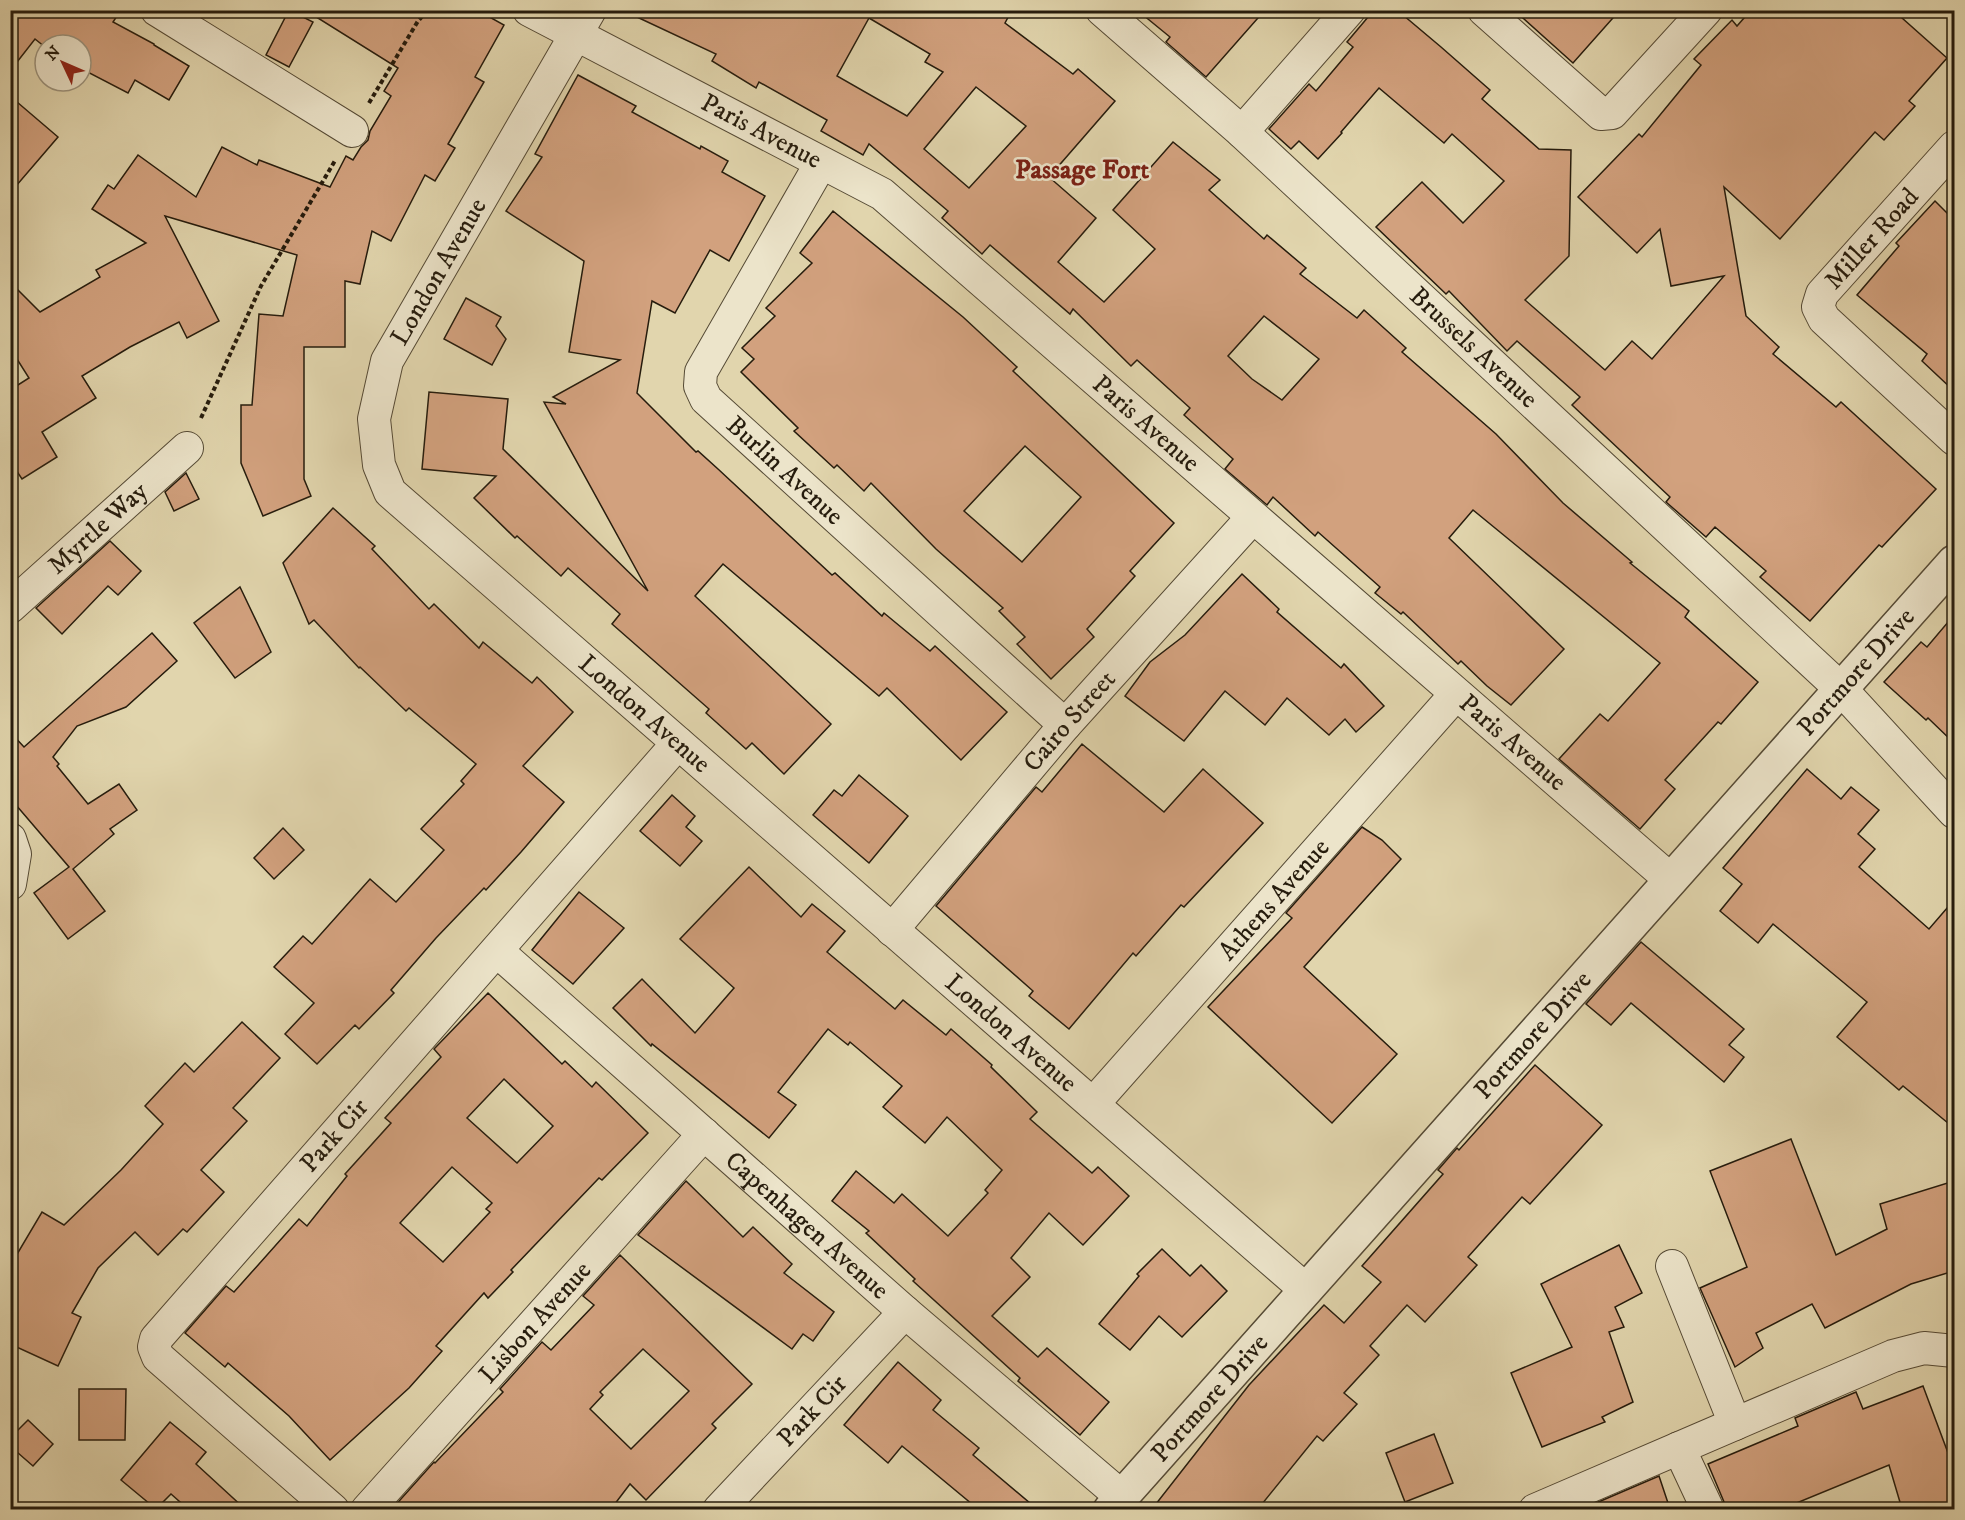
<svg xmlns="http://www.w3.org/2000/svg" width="1965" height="1520" font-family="'IM FELL DW Pica',serif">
<rect width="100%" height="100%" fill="#e1d5ad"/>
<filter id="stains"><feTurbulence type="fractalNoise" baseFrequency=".00333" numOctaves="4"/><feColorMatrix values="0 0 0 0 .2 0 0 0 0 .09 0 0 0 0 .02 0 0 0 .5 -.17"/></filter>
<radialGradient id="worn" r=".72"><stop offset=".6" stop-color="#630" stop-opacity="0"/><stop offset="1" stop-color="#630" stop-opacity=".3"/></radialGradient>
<!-- building -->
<g fill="#d2a17e" stroke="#261c0d" stroke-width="1.5" fill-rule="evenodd">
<polygon points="10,10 121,10 113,22 154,44 154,45 189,66 169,100 135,80 128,93 82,69 81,72 81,45 45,45 45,47 35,39 10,71"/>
<polygon points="289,10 313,22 289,67 266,55"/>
<polygon points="305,10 477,10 504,25 475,77 484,82 448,144 455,148 435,181 425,175 391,241 372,231 360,284 345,281 345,347 304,347 304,479 311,496 263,516 241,463 241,405 252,405 259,314 283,316 297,255 165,216 219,321 187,338 179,322 130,347 82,376 96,398 42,432 57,457 22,479 10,461 10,390 29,378 10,348 10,282 40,312 100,277 96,270 146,243 92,209 108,185 114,189 138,155 196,197 222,147 257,165 259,160 330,187 346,156 353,160 361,147 368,140 370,131 391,96 384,91 398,68"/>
<path d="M622 10H1012L1005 23 1073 74 1078 69 1115 101 1049 177 1096 218 1058 262 1104 302 1155 249 1113 210 1173 142 1220 180 1209 190 1264 239 1267 235 1306 268 1300 274 1357 318 1364 310 1406 348 1402 352 1496 434 1563 503 1632 562 1630 563 1689 611 1685 617 1758 682 1721 724 1718 722 1665 780 1675 789 1640 829 1559 759 1600 714 1608 721 1660 663 1473 510 1449 538 1564 649 1511 705 1487 686 1461 661 1458 664 1403 612 1401 614 1375 593 1380 587 1318 532 1315 536 1273 497 1267 505 1225 469 1233 459 1184 415 1190 408 1137 360 1131 366 1073 309 1070 314 990 245 982 254 942 218 948 211 869 144 863 155 821 131 827 120 759 82 756 88 712 61 716 54ZM869 18 930 54 925 62 943 72 907 116 837 76ZM976 87 1026 126 969 188 924 149ZM1264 316 1319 359 1282 400 1252 379 1228 356Z"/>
<polygon points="1137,10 1265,10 1206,77 1166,42 1170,37"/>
<polygon points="1374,10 1397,10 1441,47 1490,90 1482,99 1539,149 1571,150 1569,256 1525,300 1605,370 1632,341 1652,359 1724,276 1671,286 1660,229 1637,253 1578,197 1639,134 1642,137 1701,65 1694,59 1732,20 1737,26 1751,10 1893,10 1947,58 1909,101 1915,106 1884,140 1875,132 1780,239 1724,187 1746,316 1779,347 1773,354 1836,407 1841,402 1936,489 1882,547 1879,545 1810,621 1760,577 1766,571 1715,527 1706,537 1666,502 1670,497 1572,405 1580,397 1517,341 1507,351 1449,291 1446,294 1376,227 1422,182 1463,223 1504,181 1452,134 1444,143 1379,88 1341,132 1342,133 1318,159 1299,141 1291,149 1269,129 1309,84 1316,91 1353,47 1347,42"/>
<polygon points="1514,10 1620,10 1573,63"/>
<polygon points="578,75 636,106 632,112 700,149 701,146 728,161 722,172 765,196 729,261 710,250 675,313 652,301 637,393 696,452 698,451 718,469 832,575 835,573 882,616 884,613 930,651 935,646 1007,712 961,760 887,688 879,696 723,564 695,596 831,724 784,774 752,743 746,749 706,713 709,709 612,624 620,614 568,568 561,576 517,536 515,538 474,498 496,476 422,469 429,392 508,399 503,449 648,591 544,402 566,404 553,397 620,360 569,352 584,261 506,211 542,157 535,154"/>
<polygon points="10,96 58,137 10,193"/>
<polygon points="1935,201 1954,220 1954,391 1922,361 1927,354 1857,295 1899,246 1896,243"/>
<path d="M833 211 963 317 1017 367 1013 371 1174 523 1130 571 1135 576 1087 629 1094 637 1051 679 1017 644 1025 637 999 611 1003 608 936 549 871 483 864 491 837 465 834 468 794 431 798 428 741 372 754 359 742 348 775 316 766 308 812 263 800 253ZM1025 446 1081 497 1022 562 964 511Z"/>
<polygon points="466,298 501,317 496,326 506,339 492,365 444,339"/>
<polygon points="186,473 199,499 174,511 165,492"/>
<polygon points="333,508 375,546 372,549 429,609 434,604 479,648 483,642 532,683 537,677 573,712 523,766 564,802 521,852 486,890 484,888 436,938 391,990 394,993 359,1029 355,1025 317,1064 285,1034 314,1003 274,967 303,936 312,944 370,879 396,902 444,850 421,829 464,784 461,781 476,764 409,708 406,711 360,667 359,668 314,620 309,624 283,563"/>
<polygon points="110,541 141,571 118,595 108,586 62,634 36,608"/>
<polygon points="1242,574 1279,609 1277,612 1341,668 1344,664 1384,706 1356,732 1345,719 1329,735 1287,698 1265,725 1225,691 1184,741 1125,696 1150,662 1185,635"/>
<polygon points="240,587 271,652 235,678 194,623"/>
<polygon points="1954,615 1954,743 1928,718 1926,720 1884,682 1921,642 1927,647"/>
<polygon points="152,633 177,661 126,707 77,726 53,757 59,764 57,766 88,804 119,784 137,810 110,829 114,834 73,869 105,911 68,939 34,893 69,867 10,798 10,732 24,747"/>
<polygon points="1082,744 1164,812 1203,769 1263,823 1184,907 1181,905 1136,956 1133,953 1069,1029 1029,996 1033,991 936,906 1036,787 1042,792"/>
<polygon points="1807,769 1841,799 1851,787 1879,810 1858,834 1875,849 1859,867 1929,929 1954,900 1954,1128 1903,1086 1899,1090 1837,1037 1867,1002 1773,924 1758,943 1720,911 1742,884 1723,868"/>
<polygon points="859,775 908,816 869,863 813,815 834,790 842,796"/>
<polygon points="672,795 695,816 686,827 702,841 680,866 640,831"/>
<polygon points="1362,827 1382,840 1401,859 1304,967 1397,1054 1332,1123 1208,1007 1292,918 1286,913"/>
<polygon points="283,828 304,850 274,879 254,858"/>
<polygon points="749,867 801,917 812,904 845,931 827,952 895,1009 903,1000 946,1035 951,1029 992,1065 991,1067 1037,1112 1030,1119 1092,1173 1098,1167 1129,1196 1083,1245 1049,1213 1011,1258 1030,1277 992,1316 1038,1357 1047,1348 1109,1402 1080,1435 1018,1381 1020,1378 913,1281 915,1279 866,1233 869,1231 832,1201 856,1171 894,1203 902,1194 948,1236 988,1193 985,1190 1002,1170 947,1117 925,1143 883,1107 902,1086 850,1042 848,1045 828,1029 778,1092 796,1105 769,1138 652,1044 651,1046 613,1008 642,979 695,1033 734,988 680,939"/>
<polygon points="579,892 624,928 573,984 532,950"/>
<polygon points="1641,942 1744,1029 1729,1045 1744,1057 1724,1082 1631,1003 1611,1025 1586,1004"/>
<path d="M488 993 562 1064 565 1061 592 1087 596 1082 648 1133 602 1180 599 1178 511 1270 513 1272 488 1298 484 1293 436 1346 442 1351 409 1388 330 1460 289 1416 228 1363 225 1367 185 1333 226 1286 234 1292 299 1219 307 1226 347 1176 345 1174 391 1123 385 1118 441 1057 434 1049ZM504 1079 553 1126 517 1163 467 1118ZM452 1167 492 1203 486 1209 490 1212 443 1262 400 1223Z"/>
<polygon points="242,1022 280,1058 233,1108 247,1121 201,1170 224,1192 187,1232 183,1229 158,1255 135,1232 98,1268 72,1313 81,1317 58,1366 10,1344 10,1266 42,1212 64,1225 121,1170 163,1124 145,1106 185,1063 194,1072"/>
<polygon points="1535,1065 1602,1125 1530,1204 1522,1197 1468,1257 1477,1265 1425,1322 1407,1305 1370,1346 1379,1355 1344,1393 1357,1404 1323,1441 1317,1436 1258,1509 1152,1509 1249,1385 1324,1305 1344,1323 1381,1282 1362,1266 1443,1174 1438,1170 1457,1148 1459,1150"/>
<polygon points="1791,1139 1836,1255 1887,1229 1880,1204 1954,1181 1954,1271 1911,1284 1825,1328 1812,1304 1756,1333 1763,1348 1735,1367 1700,1288 1747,1267 1710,1171"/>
<polygon points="686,1181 743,1237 753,1227 792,1264 784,1273 834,1312 813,1341 803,1334 792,1349 638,1235"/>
<polygon points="1619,1245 1642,1293 1615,1307 1624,1327 1609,1332 1633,1402 1602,1417 1605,1422 1542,1447 1511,1373 1572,1347 1541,1284"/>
<polygon points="1162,1249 1190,1276 1201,1265 1227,1291 1182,1337 1159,1316 1130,1350 1099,1324 1139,1276 1137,1274"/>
<path d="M620 1255 752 1384 712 1424 716 1428 646 1500 630 1484 611 1509H392L434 1462 435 1463 503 1392 500 1389 542 1342 551 1350 594 1305 583 1296ZM643 1349 689 1391 631 1449 590 1409 603 1395 600 1392Z"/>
<polygon points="898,1362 941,1400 933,1410 979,1448 973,1455 1037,1509 978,1509 902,1446 888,1463 844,1425"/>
<polygon points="1923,1386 1954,1469 1954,1509 1902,1509 1889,1465 1782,1509 1727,1509 1708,1464 1798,1426 1795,1418 1856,1392 1863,1409"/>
<polygon points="79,1389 126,1389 125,1440 79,1440"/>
<polygon points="28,1420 53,1444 33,1466 10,1446 10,1438"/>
<polygon points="170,1422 206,1452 196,1464 245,1509 188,1509 171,1494 156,1509 121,1480"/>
<polygon points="1434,1434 1453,1483 1405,1502 1386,1453"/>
<polygon points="1659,1476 1670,1509 1582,1509"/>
</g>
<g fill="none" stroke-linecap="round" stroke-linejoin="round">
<!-- minor casing -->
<g stroke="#554a35" stroke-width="34">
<g id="minor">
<polyline points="157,10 352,131"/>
<path id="s1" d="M529 10 882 194 1671 880"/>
<path id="s2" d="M590 10 387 361 374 419 379 465 390 492 1306 1290"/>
<path id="s3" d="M1102 10 1242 132 1841 689 1954 812"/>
<polyline points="1484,10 1601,114 1612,113 1706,10"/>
<polyline points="1242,132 1349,10"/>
<polyline points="1954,147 1822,294 1818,307 1824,319 1954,439"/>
<path id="s4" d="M821 163 701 372 700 386 706 399 1065 725"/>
<path id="s5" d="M10 607 187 448"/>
<polyline points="10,839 15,854 10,884"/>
<path id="s6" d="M892 930 1065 725 1253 517"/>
<path id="s7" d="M497 951 905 1312 1122 1497"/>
<path id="s8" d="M1093 1104 1456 694"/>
<polyline points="1672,1266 1735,1424"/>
<polyline points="1679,1448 1708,1510"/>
<path id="s9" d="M333 1510 158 1357 154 1347 156 1339 678 743"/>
<path id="s10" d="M367 1510 704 1134"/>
<path id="s11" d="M719 1510 905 1312"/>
<polyline points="1535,1510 1893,1356 1924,1348 1954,1351"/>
</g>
</g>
<!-- tertiary casing -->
<g stroke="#554a35" stroke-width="36">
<g id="tertiary">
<path id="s12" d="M1110 1510 1954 562"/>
</g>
</g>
<!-- path -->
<g stroke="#261c0d" stroke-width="4" stroke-dasharray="4.5 3" stroke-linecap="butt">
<polyline points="369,103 418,21 428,10"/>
<polyline points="201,418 261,286 336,159"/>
</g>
<!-- minor -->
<use href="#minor" stroke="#ece4ca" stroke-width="32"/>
<!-- tertiary -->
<use href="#tertiary" stroke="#ece4ca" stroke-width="33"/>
</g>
<g text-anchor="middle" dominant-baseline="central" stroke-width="5" stroke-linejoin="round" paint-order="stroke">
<!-- street labels -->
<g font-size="26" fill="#261c0d" stroke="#ece4ca">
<text stroke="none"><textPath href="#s1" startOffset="262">Paris Avenue</textPath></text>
<text transform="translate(1872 239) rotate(-48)">Miller Road</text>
<text transform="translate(439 272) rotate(-60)">London Avenue</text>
<text stroke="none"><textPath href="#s3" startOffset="502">Brussels Avenue</textPath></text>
<text stroke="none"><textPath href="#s1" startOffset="748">Paris Avenue</textPath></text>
<text stroke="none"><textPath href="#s4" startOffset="376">Burlin Avenue</textPath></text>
<text stroke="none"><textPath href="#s5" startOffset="118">Myrtle Way</textPath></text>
<text stroke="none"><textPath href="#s12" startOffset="1122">Portmore Drive</textPath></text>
<text stroke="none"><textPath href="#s2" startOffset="878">London Avenue</textPath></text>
<text stroke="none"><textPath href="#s6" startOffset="274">Cairo Street</textPath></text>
<text stroke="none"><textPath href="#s1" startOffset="1234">Paris Avenue</textPath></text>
<text stroke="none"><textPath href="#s8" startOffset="273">Athens Avenue</textPath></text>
<text stroke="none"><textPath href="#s2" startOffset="1364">London Avenue</textPath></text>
<text stroke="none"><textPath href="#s12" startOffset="636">Portmore Drive</textPath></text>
<text stroke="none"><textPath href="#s9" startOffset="522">Park Cir</textPath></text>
<text stroke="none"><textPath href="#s7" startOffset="414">Capenhagen Avenue</textPath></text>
<text stroke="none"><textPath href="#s10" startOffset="252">Lisbon Avenue</textPath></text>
<text stroke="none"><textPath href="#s12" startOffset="150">Portmore Drive</textPath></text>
<text stroke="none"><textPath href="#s11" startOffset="136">Park Cir</textPath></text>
</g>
<!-- neighbourhood labels -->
<g font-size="27" font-weight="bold" fill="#7a1f14" stroke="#ece4ca">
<text x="1082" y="170">Passage Fort</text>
</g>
</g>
<!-- margin -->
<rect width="1965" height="1520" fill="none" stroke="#e1d5ad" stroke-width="36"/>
<rect x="12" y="12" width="1941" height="1496" fill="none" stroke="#261c0d" stroke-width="3"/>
<rect x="18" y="18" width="1929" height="1484" fill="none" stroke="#261c0d" stroke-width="1.5"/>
<!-- north arrow -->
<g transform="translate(63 63) rotate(314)"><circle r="28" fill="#ece4ca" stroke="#9d947e" stroke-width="1.5"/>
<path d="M0-4.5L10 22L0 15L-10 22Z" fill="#8f2418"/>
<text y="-9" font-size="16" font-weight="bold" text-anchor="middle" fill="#261c0d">N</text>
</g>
<rect width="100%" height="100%" filter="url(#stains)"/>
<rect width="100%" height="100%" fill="url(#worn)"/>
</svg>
